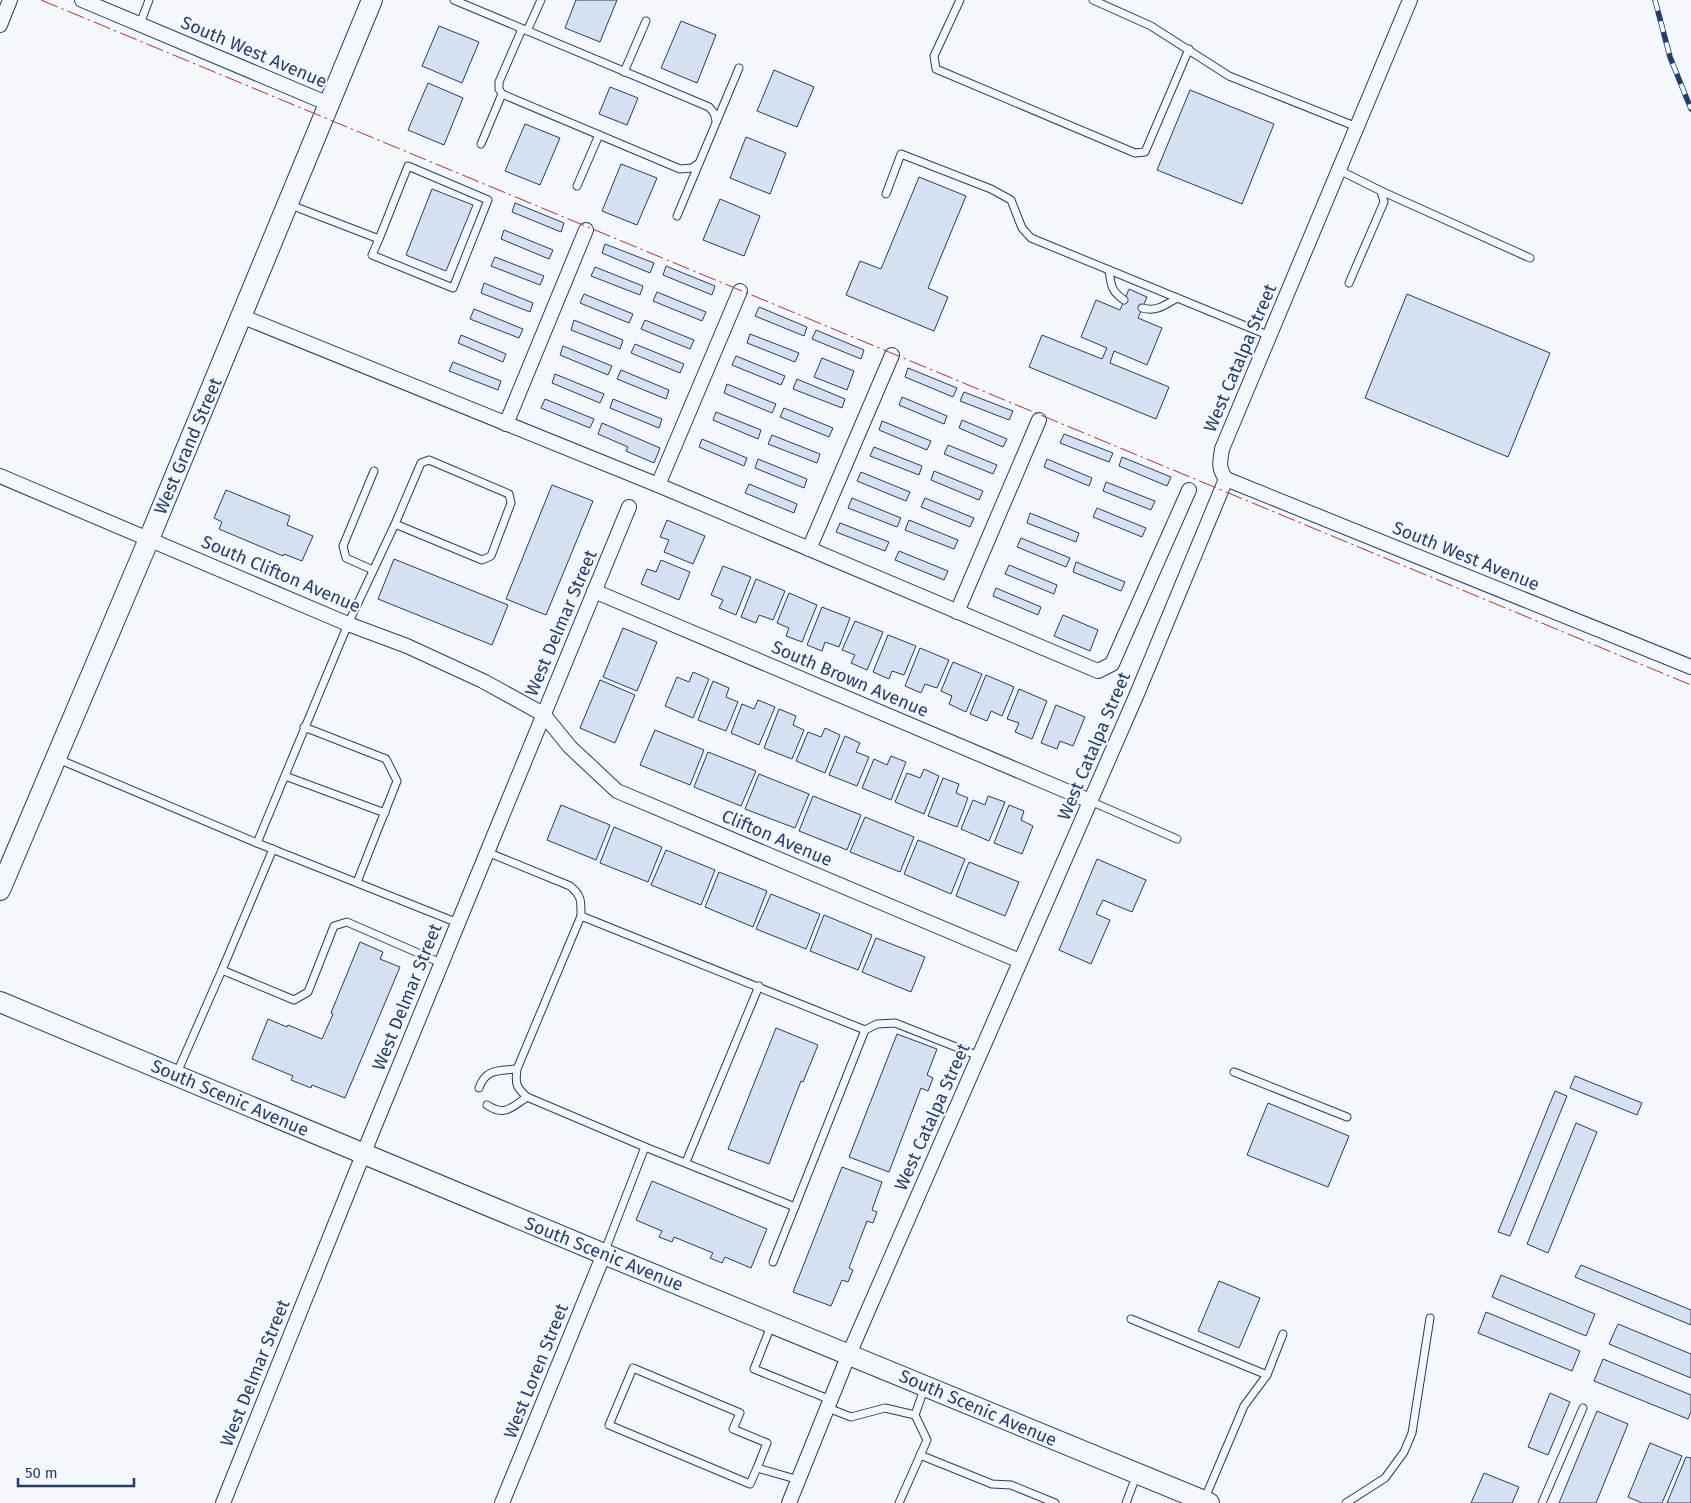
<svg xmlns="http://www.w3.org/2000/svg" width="1691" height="1503" font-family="'Fira Sans',sans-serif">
<rect width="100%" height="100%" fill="#f4f7fb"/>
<!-- building -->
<g fill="#d5e0f0" stroke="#1d3f73">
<polygon points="576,0 617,0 600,42 565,28"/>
<polygon points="681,21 716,35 697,83 661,68"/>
<polygon points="439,26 479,42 462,83 422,66"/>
<polygon points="774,70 814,87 797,127 757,111"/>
<polygon points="428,83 463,98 444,145 408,130"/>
<polygon points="610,87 638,98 627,125 599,114"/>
<polygon points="1190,90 1274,124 1242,204 1157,170"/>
<polygon points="525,124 560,138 540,185 505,171"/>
<polygon points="746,137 786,153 770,194 730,178"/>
<polygon points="621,164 657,178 637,225 602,211"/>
<polygon points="919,177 966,196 928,288 948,297 934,331 846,295 860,261 881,269"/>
<polygon points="432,189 473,205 446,271 406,255"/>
<polygon points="720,199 760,216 744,256 703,240"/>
<polygon points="515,203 564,223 561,232 512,212"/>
<polygon points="504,230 553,250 549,259 501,239"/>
<polygon points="605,244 654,263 650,273 602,253"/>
<polygon points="495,257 544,276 540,285 491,266"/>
<polygon points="666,266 715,286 712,295 663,275"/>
<polygon points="595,267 643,286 640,295 591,276"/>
<polygon points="484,283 533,303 530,312 481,293"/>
<polygon points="1129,289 1147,297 1138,318 1162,328 1147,365 1114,351 1110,363 1169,387 1156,419 1029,367 1042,335 1102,359 1107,348 1081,337 1096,300 1120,310"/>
<polygon points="657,292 706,312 702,321 653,301"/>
<polygon points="584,294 633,314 629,323 580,303"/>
<polygon points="1407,294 1550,353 1508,457 1365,398"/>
<polygon points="759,307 807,327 804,336 755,316"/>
<polygon points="474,309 523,329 519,338 470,319"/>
<polygon points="574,320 623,340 620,349 571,330"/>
<polygon points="645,320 694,340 690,349 641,329"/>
<polygon points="816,330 864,350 861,359 812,339"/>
<polygon points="750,334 799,353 795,362 747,343"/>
<polygon points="461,335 506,354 503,362 458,343"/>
<polygon points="635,344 684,364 680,373 631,353"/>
<polygon points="563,346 612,366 608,375 560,355"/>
<polygon points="736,356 785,376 781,385 732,365"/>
<polygon points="822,358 854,371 847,390 814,377"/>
<polygon points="453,362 501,381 498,390 449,371"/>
<polygon points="908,368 957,388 953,397 905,377"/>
<polygon points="621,370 669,390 666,399 617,379"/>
<polygon points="555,374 604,394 600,403 552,383"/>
<polygon points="797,379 845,399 842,408 793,389"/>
<polygon points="727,384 776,404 772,413 724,393"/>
<polygon points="964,392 1013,411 1009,420 960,401"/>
<polygon points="902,397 947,416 944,424 899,405"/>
<polygon points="545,399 594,419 590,428 541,408"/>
<polygon points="613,399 662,419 659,428 610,408"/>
<polygon points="784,408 833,428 829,437 780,417"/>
<polygon points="716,412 761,430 758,439 713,420"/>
<polygon points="962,420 1007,439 1003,447 959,428"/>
<polygon points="882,421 931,441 927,450 879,430"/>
<polygon points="602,423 660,448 654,463 626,451 628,447 598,434"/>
<polygon points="1064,434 1113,453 1109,462 1060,443"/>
<polygon points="772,435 820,454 817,463 768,444"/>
<polygon points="702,439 747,458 744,466 699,447"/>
<polygon points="948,445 997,465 993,474 944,454"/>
<polygon points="874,447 922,466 919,475 870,456"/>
<polygon points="1122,457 1171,477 1167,486 1119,466"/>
<polygon points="758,459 807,479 804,488 755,468"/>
<polygon points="1047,459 1092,478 1089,486 1044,467"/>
<polygon points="934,471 983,491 979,500 931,480"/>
<polygon points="861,472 910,492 906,501 857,481"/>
<polygon points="1106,482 1155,501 1151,510 1103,491"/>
<polygon points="749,484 797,504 794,513 745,493"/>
<polygon points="552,485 593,501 546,615 506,599"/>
<polygon points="226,490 290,516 287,525 313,536 302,561 284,554 283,556 219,529 222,522 214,518"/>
<polygon points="852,498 901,518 897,527 848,508"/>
<polygon points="925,498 974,518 970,527 921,507"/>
<polygon points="1097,508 1146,528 1142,537 1093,517"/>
<polygon points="1030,513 1079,533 1076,542 1027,523"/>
<polygon points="667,520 705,536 693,564 664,552 669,540 660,537"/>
<polygon points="909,520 958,540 954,549 905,530"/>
<polygon points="840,523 889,542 885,551 836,532"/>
<polygon points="1021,538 1070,558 1066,567 1017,547"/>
<polygon points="899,551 948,571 944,580 895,560"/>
<polygon points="394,559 508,605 492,645 378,599"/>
<polygon points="661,560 690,572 679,600 641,584 647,569 656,572"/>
<polygon points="1076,562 1125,582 1121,591 1073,572"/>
<polygon points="1009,565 1057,585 1054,594 1005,574"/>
<polygon points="723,566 751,577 736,615 719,608 723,600 711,595"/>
<polygon points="756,579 785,591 773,620 759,615 756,623 741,617"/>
<polygon points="996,588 1041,607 1038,615 993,596"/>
<polygon points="789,593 817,605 802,642 786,636 789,628 777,623"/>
<polygon points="822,607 850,618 839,647 825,642 822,651 807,645"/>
<polygon points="1063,615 1098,630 1090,651 1054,636"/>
<polygon points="855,621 883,632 867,670 851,663 855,655 842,650"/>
<polygon points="623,628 657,642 637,691 603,677"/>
<polygon points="888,635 916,646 904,675 892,671 889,679 873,672"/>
<polygon points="920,648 949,660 937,688 925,684 921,693 905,686"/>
<polygon points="953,662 982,674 966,712 949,704 952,696 941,691"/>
<polygon points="693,672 709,679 693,718 665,706 677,677 689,682"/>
<polygon points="986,675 1014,687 1002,716 991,711 987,721 970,714"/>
<polygon points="600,680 635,695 615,743 580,728"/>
<polygon points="713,681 729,688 726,697 738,702 726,731 698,720"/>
<polygon points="1019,689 1047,701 1032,739 1015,732 1019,723 1007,719"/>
<polygon points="758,700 775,707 759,745 731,733 742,704 754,709"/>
<polygon points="1056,705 1085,717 1073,746 1060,741 1057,749 1041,743"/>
<polygon points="779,709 796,716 793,725 804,730 792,759 764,748"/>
<polygon points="825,728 840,735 825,773 796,761 808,732 821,737"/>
<polygon points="655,730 704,750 690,785 640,765"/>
<polygon points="845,736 860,743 856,752 869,757 857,786 829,775"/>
<polygon points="708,752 756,771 741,806 694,787"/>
<polygon points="891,756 906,762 891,800 862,788 874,759 887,765"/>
<polygon points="924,769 939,776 924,814 895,802 907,773 920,778"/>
<polygon points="759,774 809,794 795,828 745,809"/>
<polygon points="943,778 959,784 956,793 968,798 957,827 928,816"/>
<polygon points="813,796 861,815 847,850 799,831"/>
<polygon points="988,796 1005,802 989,841 961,829 973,800 985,805"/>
<polygon points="561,805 610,825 596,860 547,840"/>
<polygon points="1009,805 1024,811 1021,820 1033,826 1022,854 994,843"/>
<polygon points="865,817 914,837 900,872 850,852"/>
<polygon points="614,827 662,847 648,882 600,863"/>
<polygon points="918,840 965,859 951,894 904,874"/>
<polygon points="666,850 715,870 701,905 651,885"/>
<polygon points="1097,859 1146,880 1132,912 1103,900 1096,914 1110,920 1091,964 1059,950"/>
<polygon points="969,862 1019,882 1005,916 956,896"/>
<polygon points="719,872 767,891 753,927 705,907"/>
<polygon points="771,894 820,914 806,949 756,929"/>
<polygon points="824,915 872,935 858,970 810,951"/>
<polygon points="876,938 925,957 911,992 862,972"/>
<polygon points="360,942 383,952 380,959 400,967 345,1098 312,1085 311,1088 291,1080 293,1076 252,1059 268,1019 287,1027 288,1025 322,1039 333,1014 331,1013"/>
<polygon points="776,1028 818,1045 803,1082 801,1081 769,1164 728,1149"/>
<polygon points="897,1034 937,1049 927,1075 933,1078 928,1091 921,1088 889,1172 849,1157"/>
<polygon points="1575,1076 1642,1103 1637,1115 1570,1088"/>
<polygon points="1555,1091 1567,1096 1510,1236 1498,1232"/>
<polygon points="1268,1103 1349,1136 1328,1187 1247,1155"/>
<polygon points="1576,1123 1597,1132 1548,1253 1527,1244"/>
<polygon points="842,1167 882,1182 872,1210 877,1212 873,1223 867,1221 849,1268 853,1270 848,1282 842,1280 831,1306 793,1292"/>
<polygon points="652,1181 767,1229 751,1268 725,1257 722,1263 710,1258 713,1253 674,1237 672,1242 659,1237 662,1231 636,1220"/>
<polygon points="1581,1265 1691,1310 1691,1325 1575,1277"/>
<polygon points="1501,1275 1595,1314 1586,1336 1492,1297"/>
<polygon points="1219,1281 1260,1298 1239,1348 1198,1331"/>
<polygon points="1486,1312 1580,1351 1572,1371 1478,1333"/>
<polygon points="1618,1324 1691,1354 1691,1378 1609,1344"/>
<polygon points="1603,1359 1691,1395 1691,1412 1688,1419 1594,1381"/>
<polygon points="1550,1393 1570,1402 1548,1455 1528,1447"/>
<polygon points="1597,1411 1628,1424 1596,1503 1559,1503"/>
<polygon points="1650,1443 1682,1456 1662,1503 1642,1503 1628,1497"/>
<polygon points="1686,1457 1691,1458 1691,1503 1667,1503"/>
<polygon points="1484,1473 1519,1487 1512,1503 1471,1503"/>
</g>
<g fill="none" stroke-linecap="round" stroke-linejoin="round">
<!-- service casing -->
<g stroke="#1d3f73" stroke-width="9">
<g id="service">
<polyline points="454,0 709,107 714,113 716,121"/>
<polyline points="960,0 934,56 936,69 1135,153 1145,152 1189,49"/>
<polyline points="1093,0 1151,26 1229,76 1357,127"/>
<polyline points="140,24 149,0"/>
<polyline points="522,29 499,82 499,89 502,94 680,169 692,168 699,163"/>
<polyline points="527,31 541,0"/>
<polyline points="624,72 646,21"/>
<polyline points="481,144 502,94"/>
<polyline points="1339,170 1381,191 1384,202 1349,283"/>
<polyline points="577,186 599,135"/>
<polyline points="1381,191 1530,258"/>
<polyline points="886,194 901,154 991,189 1011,200 1022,228 1031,238 1270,336"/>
<polyline points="288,204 379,239 408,166 488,200 453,288 372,255 379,239"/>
<polyline points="677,216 739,68"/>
<path d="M1109 270C1111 285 1111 291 1124 300"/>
<path d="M1142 308C1157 312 1165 305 1177 298"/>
<polyline points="373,570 346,558 343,546 374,471"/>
<polyline points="304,727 386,759 397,781 357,882"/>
<polyline points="58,759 257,843 458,923"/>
<polyline points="285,776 385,813"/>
<polyline points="1090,801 1177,839"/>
<polyline points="257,843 348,624 395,524 421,463 429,460 509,494 511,503 491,556 482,560 395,524"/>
<path d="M487 852 570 886C582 896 581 901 581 916L517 1069C515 1084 516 1087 527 1097L645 1147"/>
<polyline points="581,916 865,1030"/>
<polyline points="222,970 273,849"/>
<polyline points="1234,1072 1347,1117"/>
<polyline points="176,1075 222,970 294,1000 308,992 334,926 347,922 441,963"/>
<path d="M479 1088C486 1068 499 1071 517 1069"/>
<path d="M487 1105C505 1117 512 1107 527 1097"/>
<polyline points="686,1162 759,986"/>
<polyline points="604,1253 645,1147 795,1207"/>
<polyline points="773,1262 865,1030 877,1024 895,1023 979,1056"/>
<polyline points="1131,1319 1267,1375"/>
<polyline points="771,1326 754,1369 831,1400"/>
<polyline points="828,1408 851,1417 885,1408 915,1415"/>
<polyline points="920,1455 992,1484 1011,1485 1055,1503"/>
<polyline points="757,1468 750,1484 609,1425 633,1368 740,1413 733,1429 767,1443 757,1468 799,1480"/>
<polyline points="1205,1498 1244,1406 1267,1375 1283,1334"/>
<polyline points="899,1503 927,1440 915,1415 924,1389"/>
<polyline points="1126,1503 1137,1474"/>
<polyline points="1346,1503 1385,1478 1404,1452 1412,1433 1430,1318"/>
<polyline points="1542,1503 1583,1408"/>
</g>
</g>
<!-- minor casing -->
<g stroke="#1d3f73" stroke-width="16">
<g id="minor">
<polyline points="82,0 329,104"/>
<polyline points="0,25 10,0"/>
<polyline points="241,316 658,485 1098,671 1112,664 1189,490"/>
<polyline points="506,424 586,230"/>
<polyline points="0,476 348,624 407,646 483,681 543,714 570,747 617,791 1020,961"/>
<path d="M1226 479C1218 468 1220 462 1222 449L1410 0"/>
<polyline points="1226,479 1691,667"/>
<polyline points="658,485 740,291"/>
<polyline points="809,549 892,355"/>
<polyline points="594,591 1090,801"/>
<polyline points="957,612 1039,420"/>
<polyline points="223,1503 373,1130 629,507"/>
<polyline points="502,1503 604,1254"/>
<polyline points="789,1503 849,1354 1137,694 1226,479"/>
</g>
</g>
<!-- secondary casing -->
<g stroke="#1d3f73" stroke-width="22">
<g id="secondary">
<polyline points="0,890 149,539 372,0"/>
<polyline points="0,1002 604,1254 1209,1503"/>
</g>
</g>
<!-- service -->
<use href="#service" stroke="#f4f7fb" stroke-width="7"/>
<!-- minor -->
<use href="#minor" stroke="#f4f7fb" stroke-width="14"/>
<!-- secondary -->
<use href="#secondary" stroke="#f4f7fb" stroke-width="20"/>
<!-- rail casing -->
<g stroke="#1d3f73" stroke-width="5.5">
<polyline id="rail" points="1655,0 1670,57 1691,109"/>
</g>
<!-- rail -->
<use href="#rail" stroke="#f4f7fb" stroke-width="4" stroke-dasharray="11" stroke-linecap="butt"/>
<!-- power -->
<polyline stroke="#c62828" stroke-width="1" stroke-dasharray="18 4 2.5 4" stroke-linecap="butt" points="41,0 1691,685"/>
</g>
<g text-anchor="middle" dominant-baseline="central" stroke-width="4" stroke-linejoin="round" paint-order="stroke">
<!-- street labels -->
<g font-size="18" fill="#1d3f73" stroke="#f4f7fb">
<text transform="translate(254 52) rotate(23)">South West Avenue</text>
<text transform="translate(1240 358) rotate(-67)">West Catalpa Street</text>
<text transform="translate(188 446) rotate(-67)">West Grand Street</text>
<text transform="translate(1466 556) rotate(22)">South West Avenue</text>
<text transform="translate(281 574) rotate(23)">South Clifton Avenue</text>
<text transform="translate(561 623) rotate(-67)">West Delmar Street</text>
<text transform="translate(850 679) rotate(23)">South Brown Avenue</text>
<text transform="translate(1094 746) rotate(-67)">West Catalpa Street</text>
<text transform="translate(777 838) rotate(23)">Clifton Avenue</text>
<text transform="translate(407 997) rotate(-68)">West Delmar Street</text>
<text transform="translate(230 1098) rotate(23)">South Scenic Avenue</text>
<text transform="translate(932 1117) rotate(-66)">West Catalpa Street</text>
<text transform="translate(604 1254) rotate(22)">South Scenic Avenue</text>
<text transform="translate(536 1371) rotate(-68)">West Loren Street</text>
<text transform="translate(255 1373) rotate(-68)">West Delmar Street</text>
<text transform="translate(978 1408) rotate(23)">South Scenic Avenue</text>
</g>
</g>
<!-- scale -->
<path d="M18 1478v8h116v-8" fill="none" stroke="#1d3f73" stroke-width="2.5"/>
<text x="25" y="1478" font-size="15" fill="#1d3f73" stroke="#f4f7fb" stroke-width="4" paint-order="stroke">50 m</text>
</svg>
